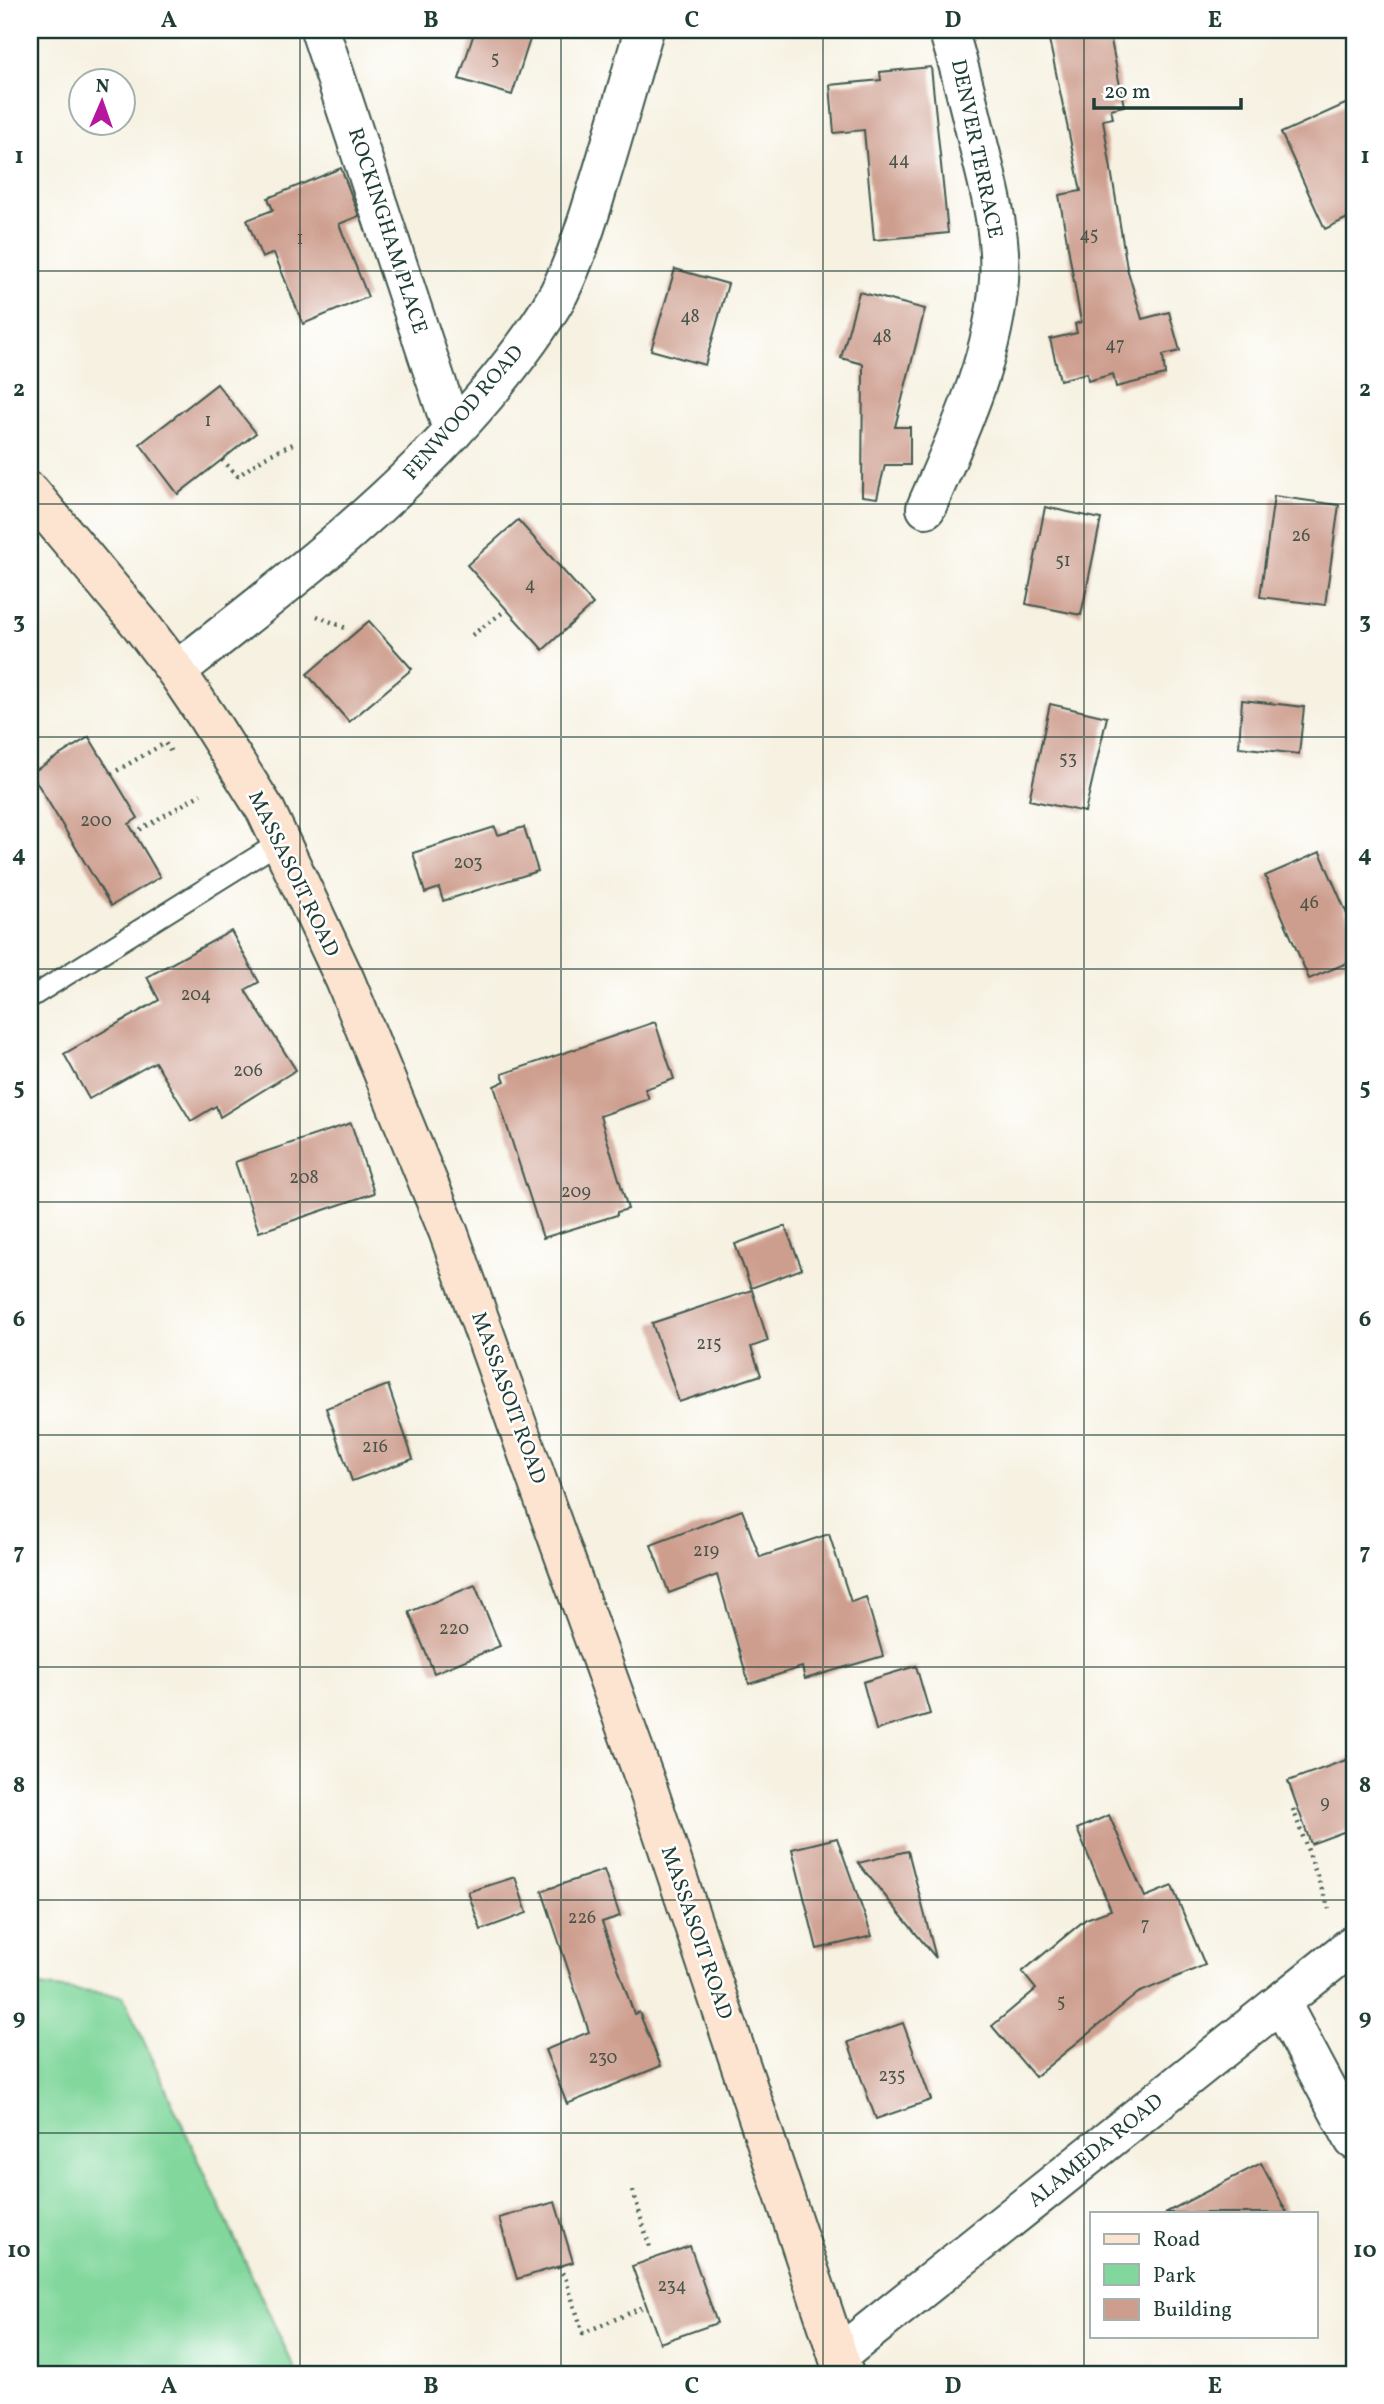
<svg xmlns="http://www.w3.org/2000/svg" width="1384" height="2404" font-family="Vollkorn,serif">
<rect width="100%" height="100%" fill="#fff"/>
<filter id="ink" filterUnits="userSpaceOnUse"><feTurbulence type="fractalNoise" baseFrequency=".0143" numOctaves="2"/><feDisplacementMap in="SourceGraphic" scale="14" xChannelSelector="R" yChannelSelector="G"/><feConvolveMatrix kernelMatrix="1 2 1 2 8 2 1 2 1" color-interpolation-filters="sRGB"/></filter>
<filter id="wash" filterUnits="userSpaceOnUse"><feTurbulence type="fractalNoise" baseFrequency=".00686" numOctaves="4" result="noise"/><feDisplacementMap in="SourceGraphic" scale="28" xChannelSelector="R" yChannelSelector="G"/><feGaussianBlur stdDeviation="1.57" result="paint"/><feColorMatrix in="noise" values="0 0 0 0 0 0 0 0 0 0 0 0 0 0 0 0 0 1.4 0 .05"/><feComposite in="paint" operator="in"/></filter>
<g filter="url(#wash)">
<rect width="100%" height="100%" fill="#f6f1e1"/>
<!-- green -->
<polygon fill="#81d79c" stroke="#508a68" stroke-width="2" points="30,1985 123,1996 297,2374 30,2374"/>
<g id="blocks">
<!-- building -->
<g fill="#cd9d8d">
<polygon points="475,30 533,30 512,95 459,79"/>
<polygon points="1047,30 1109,30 1124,106 1111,109 1113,118 1103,120 1127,268 1142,319 1169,312 1180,351 1163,355 1165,375 1116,387 1113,374 1088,381 1087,373 1060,380 1050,339 1077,333 1075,324 1081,322 1059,195 1081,191"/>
<polygon points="931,67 948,233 874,240 864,130 834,133 830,85 881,80 880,72"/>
<polygon points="1354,100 1354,215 1325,229 1281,133"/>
<polygon points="341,168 359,216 339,224 368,297 303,324 274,253 262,258 247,220 273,210 268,198"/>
<polygon points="675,269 728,284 705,365 651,350"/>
<polygon points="859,292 925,309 895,427 910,427 910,465 885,465 877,498 862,496 863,364 841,358"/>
<polygon points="217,384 256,433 178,494 140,444"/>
<polygon points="1274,496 1339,505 1325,605 1260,597"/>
<polygon points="1045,507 1101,519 1081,615 1026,604"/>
<polygon points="518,520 593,604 543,650 467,565"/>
<polygon points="369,621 412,669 349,722 307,674"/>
<polygon points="1242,700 1304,707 1299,754 1239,747"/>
<polygon points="1050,704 1107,717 1085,812 1029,800"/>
<polygon points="89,737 138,818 129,824 160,877 111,906 31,773"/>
<polygon points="495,827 498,835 524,827 538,871 443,901 439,888 425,893 413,853"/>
<polygon points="1320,852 1354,930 1354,960 1309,979 1265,876"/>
<polygon points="231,931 259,982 245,990 296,1070 220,1117 216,1106 191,1121 155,1062 89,1099 64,1054 159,1000 147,977"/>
<polygon points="655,1022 674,1079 645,1089 649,1099 600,1116 628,1209 617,1212 617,1215 543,1238 494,1086 505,1081 502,1074"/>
<polygon points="351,1123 374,1193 259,1232 235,1162"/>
<polygon points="785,1226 802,1269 751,1288 735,1244"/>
<polygon points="752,1290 768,1341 751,1347 761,1375 679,1402 652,1323"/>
<polygon points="388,1385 413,1459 352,1481 326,1408"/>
<polygon points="742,1510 760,1557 829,1534 851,1602 866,1597 883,1656 805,1679 802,1667 749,1684 717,1575 669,1593 651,1545"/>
<polygon points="475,1585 500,1646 434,1673 409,1612"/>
<polygon points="916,1666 930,1714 876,1730 863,1682"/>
<polygon points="1354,1757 1354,1828 1311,1844 1288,1781"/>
<polygon points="1109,1815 1145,1897 1172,1886 1205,1965 1138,1993 1035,2077 992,2026 1036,1989 1022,1972 1086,1919 1111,1910 1077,1829"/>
<polygon points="837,1838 872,1936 817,1949 792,1849"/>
<polygon points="908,1851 936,1958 858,1863"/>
<polygon points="604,1870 620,1916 602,1922 634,2014 639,2012 661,2066 567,2104 545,2050 589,2032 542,1891"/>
<polygon points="515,1877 527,1913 481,1930 468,1892"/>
<polygon points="903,2023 931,2100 876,2119 848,2042"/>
<polygon points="1261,2163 1287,2213 1165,2213"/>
<polygon points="555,2202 573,2262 517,2279 499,2218"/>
<polygon points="690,2246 717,2323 660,2343 632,2266"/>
</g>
</g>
</g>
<g filter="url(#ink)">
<use href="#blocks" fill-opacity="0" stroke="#3f584e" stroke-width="2"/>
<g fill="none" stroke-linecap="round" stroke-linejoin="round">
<!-- service casing -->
<g stroke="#3f584e" stroke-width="23">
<polyline id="service" points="30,998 280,842"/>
</g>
<!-- minor casing -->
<g stroke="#3f584e" stroke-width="42">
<g id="minor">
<polyline points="320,30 453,432"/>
<path d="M926 508C957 436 994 360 999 280 1002 234 989 187 978 143 969 105 960 67 948 30"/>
<path d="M176 671C285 586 395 502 485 396 512 364 539 330 559 293 575 261 586 227 596 193 613 139 628 84 644 30"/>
<polyline points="1281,2003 1354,2140"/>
<polyline points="838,2356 1354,1944"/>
</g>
</g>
<!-- secondary casing -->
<g stroke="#3f584e" stroke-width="42">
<polyline id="secondary" points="30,492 141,625 176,671 207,717 266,811 345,980 448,1231 543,1497 648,1789 844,2374"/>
</g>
<!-- path -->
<g stroke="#3f584e" stroke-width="4.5" stroke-dasharray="2 5" stroke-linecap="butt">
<polyline points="222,460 238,476 265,457 293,444"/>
<polyline points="317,616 348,629"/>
<polyline points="472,635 506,610"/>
<polyline points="111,774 165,743 171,752"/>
<polyline points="134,833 201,794"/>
<polyline points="1293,1809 1329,1909"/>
<polyline points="1350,1830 1354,1844"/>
<polyline points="633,2191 650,2248"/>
<polyline points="558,2267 565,2277 583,2333 646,2306"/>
</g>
<!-- service -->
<use href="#service" stroke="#fff" stroke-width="19"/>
<!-- minor -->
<use href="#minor" stroke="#fff" stroke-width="38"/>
<!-- secondary -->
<use href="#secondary" stroke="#fde4d1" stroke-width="38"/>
</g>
</g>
<!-- grid -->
<path fill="none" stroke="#1f3d34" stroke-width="2" stroke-opacity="0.55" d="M300 30V2374M561 30V2374M823 30V2374M1084 30V2374M30 271H1354M30 504H1354M30 737H1354M30 969H1354M30 1202H1354M30 1435H1354M30 1667H1354M30 1900H1354M30 2133H1354"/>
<g text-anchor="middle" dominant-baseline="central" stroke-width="5" stroke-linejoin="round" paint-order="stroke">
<!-- number labels -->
<g font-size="18" fill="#4a554a">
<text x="495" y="59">5</text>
<text x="899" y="160">44</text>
<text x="1089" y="235">45</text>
<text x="300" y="239">1</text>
<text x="690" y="317">48</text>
<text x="882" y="337">48</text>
<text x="1115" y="345">47</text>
<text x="208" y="421">1</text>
<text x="1301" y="536">26</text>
<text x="1063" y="561">51</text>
<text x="530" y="585">4</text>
<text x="1068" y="759">53</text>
<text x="96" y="821">200</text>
<text x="468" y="863">203</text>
<text x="1309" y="903">46</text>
<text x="196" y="995">204</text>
<text x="248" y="1071">206</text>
<text x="304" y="1178">208</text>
<text x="576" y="1192">209</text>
<text x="709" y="1344">215</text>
<text x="375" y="1447">216</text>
<text x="706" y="1551">219</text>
<text x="454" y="1629">220</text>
<text x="1325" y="1803">9</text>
<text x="582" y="1918">226</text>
<text x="1145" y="1925">7</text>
<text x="1061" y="2002">5</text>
<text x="603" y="2058">230</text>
<text x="892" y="2076">235</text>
<text x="672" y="2286">234</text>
</g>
<!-- street labels -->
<g font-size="21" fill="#1f3d34" stroke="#fff">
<text transform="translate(976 149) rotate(78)">DENVER TERRACE</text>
<text transform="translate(387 231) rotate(72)">ROCKINGHAM PLACE</text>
<text transform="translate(464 413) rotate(-49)">FENWOOD ROAD</text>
<text transform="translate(293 874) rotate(64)">MASSASOIT ROAD</text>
<text transform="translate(508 1398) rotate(70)">MASSASOIT ROAD</text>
<text transform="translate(696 1933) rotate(71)">MASSASOIT ROAD</text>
<text transform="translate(1096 2151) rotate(-39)">ALAMEDA ROAD</text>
</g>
</g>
<!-- margin -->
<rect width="1384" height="2404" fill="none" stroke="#fff" stroke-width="77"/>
<!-- legend -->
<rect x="1090" y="2212" width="228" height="126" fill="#ffffff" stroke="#a5b1ae" stroke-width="2"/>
<rect x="1104" y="2234" width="35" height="10" fill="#fde4d1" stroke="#a5b1ae" stroke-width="2"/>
<text x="1153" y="2246" font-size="21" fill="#1f3d34">Road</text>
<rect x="1104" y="2264" width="35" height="21" fill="#81d79c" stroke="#a5b1ae" stroke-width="2"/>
<text x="1153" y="2282" font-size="21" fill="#1f3d34">Park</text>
<rect x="1104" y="2299" width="35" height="21" fill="#cd9d8d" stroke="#a5b1ae" stroke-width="2"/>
<text x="1153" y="2316" font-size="21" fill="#1f3d34">Building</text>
<!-- north arrow -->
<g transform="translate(102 102) rotate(2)"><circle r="33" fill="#ffffff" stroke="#a5b1ae" stroke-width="2"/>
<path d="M0-5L12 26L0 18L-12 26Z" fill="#b5179e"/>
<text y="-10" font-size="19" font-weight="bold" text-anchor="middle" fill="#1f3d34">N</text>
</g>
<!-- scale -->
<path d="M1094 98v10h147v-10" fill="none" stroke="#1f3d34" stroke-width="3.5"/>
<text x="1104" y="98" font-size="21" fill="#1f3d34" stroke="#ffffff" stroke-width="5" paint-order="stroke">20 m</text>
<rect x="38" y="38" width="1308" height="2328" fill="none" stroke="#1f3d34" stroke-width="2.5"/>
<g font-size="23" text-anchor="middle" font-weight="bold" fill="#1f3d34">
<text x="169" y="27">A</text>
<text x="431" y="27">B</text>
<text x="692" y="27">C</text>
<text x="953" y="27">D</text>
<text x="1215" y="27">E</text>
<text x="19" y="163">1</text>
<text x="1365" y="163">1</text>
<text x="19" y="396">2</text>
<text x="1365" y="396">2</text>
<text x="19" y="628">3</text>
<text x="1365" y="628">3</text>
<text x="19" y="861">4</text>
<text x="1365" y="861">4</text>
<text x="19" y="1094">5</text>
<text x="1365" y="1094">5</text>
<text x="19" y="1326">6</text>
<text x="1365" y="1326">6</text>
<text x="19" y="1559">7</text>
<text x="1365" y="1559">7</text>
<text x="19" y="1792">8</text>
<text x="1365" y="1792">8</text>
<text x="19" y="2024">9</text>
<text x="1365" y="2024">9</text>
<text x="19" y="2257">10</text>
<text x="1365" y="2257">10</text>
<text x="169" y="2393">A</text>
<text x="431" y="2393">B</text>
<text x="692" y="2393">C</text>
<text x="953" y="2393">D</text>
<text x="1215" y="2393">E</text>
</g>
</svg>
